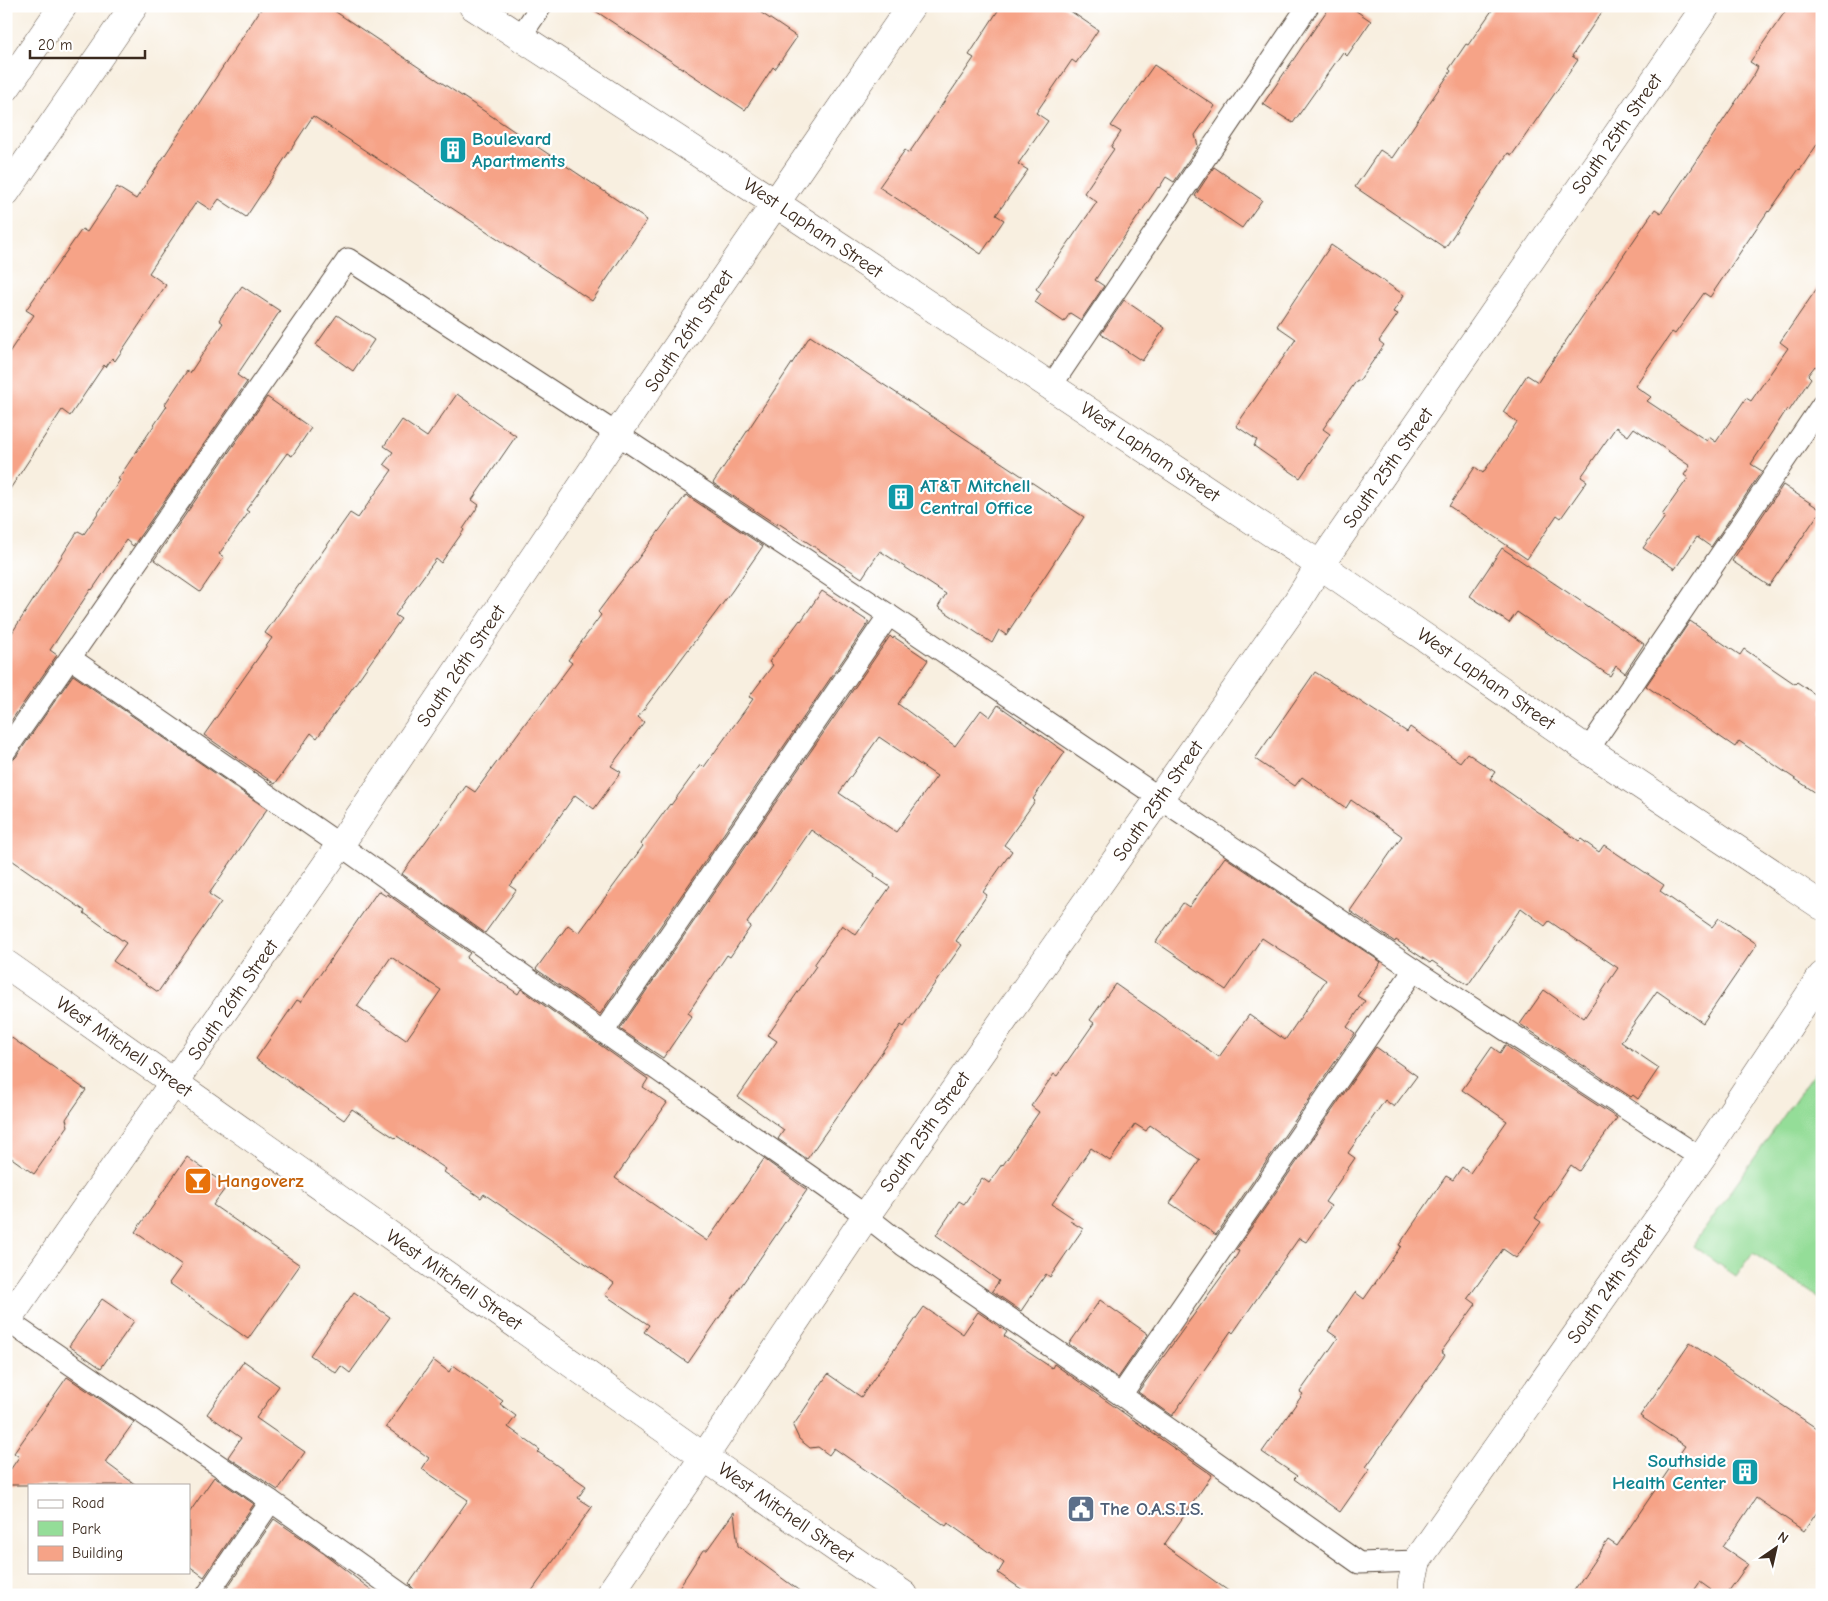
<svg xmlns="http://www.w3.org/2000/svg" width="1828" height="1601" font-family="'Comic Neue',sans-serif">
<rect width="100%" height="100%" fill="#fff"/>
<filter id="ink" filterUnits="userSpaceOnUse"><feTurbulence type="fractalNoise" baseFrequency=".02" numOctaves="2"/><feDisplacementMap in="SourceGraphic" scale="10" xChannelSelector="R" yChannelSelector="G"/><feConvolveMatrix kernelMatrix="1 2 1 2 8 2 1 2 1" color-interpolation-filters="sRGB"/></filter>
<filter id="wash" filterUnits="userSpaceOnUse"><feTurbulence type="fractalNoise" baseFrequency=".0096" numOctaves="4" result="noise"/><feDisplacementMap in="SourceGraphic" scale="20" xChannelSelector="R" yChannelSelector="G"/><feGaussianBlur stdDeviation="1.12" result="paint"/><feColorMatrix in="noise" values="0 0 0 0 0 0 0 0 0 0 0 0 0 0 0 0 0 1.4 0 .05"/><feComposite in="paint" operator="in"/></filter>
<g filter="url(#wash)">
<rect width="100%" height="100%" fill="#f8efe0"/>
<!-- green -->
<polygon fill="#94dd98" stroke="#68845b" points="1822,1061 1822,1300 1753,1253 1736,1277 1693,1246"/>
<g id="blocks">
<!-- building -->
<g fill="#f6a387" fill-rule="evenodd">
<polygon points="263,6 327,6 647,220 592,301 313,116 246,217 219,199 211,210 197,201 149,273 166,285 115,361 112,358 106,367 104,365 70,416 62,410 6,495 6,357 34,315 26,310 82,229 87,232 117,187 136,199"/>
<polygon points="588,6 751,6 797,37 775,69 773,67 745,110"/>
<polygon points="1001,6 1063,6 1098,30 1076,63 1072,60 1036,113 1048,121 1018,164 1028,170 996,215 1004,220 981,254 879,187 905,150 909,153 974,58 969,55"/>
<polygon points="1330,6 1349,6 1371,21 1347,56 1343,52 1293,123 1263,104"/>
<polygon points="1495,6 1606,6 1572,56 1578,60 1512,155 1508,153 1445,248 1355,187 1380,150 1392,158 1451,71 1449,69 1466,44 1468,45"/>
<polygon points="1789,6 1822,6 1822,137 1800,170 1799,169 1769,212 1768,211 1710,297 1704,293 1675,334 1672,332 1635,386 1651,397 1647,401 1707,441 1709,437 1716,442 1746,398 1751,401 1788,348 1780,342 1822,281 1822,370 1815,366 1808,375 1811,378 1789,411 1787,409 1751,464 1762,471 1711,547 1697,537 1675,569 1643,548 1665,517 1662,515 1688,478 1684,475 1690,466 1634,428 1628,436 1616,427 1581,477 1587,481 1561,518 1557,515 1527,559 1449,506 1475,467 1483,473 1517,422 1503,412 1527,375 1538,382 1655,209 1661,213 1755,73 1758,67 1750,62"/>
<polygon points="1154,65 1215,106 1195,135 1198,146 1174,182 1166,177 1159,188 1158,187 1095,280 1104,286 1081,320 1070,313 1064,322 1035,302 1041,293 1036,289 1097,202 1084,193 1114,149 1111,147 1121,132 1111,126"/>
<polygon points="1214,167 1262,200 1242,228 1195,196"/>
<polygon points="1331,245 1404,295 1393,312 1398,314 1379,341 1384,345 1359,381 1357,380 1323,429 1330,434 1300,478 1254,446 1257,440 1236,426 1296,339 1277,326"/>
<polygon points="242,286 280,311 237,375 247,382 133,546 126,540 92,590 91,589 50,650 57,655 6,728 6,642 78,531 84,534 120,480 118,479 167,406 165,404 187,371 190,373 223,323 219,320"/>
<polygon points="1124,300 1165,328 1142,361 1101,334"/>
<polygon points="337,315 374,340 353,371 316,345"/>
<polygon points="810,336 1084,517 1006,635 999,630 992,643 938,607 946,594 880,551 862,578 778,523 777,525 713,483"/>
<polygon points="457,394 516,436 472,500 479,505 463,529 464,530 441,563 436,559 395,615 401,619 317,738 311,733 275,784 204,735 272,638 265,633 289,599 350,513 358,518 392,470 384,464 393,452 384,446 402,420 427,437"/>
<polygon points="267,397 311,428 292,456 287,453 246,510 249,512 219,554 224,557 200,592 154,560"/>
<polygon points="1783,485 1821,510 1769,586 1732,561"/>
<polygon points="686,495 763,546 732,591 638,717 644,722 611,766 621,772 594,809 575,795 510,886 516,890 485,933 402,874 466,786 475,792 535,710 536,711 572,663 568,660 601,615 598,612"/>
<polygon points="1502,548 1644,644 1625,673 1616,666 1610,676 1517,612 1509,623 1470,596"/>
<polygon points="822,591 869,622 600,1014 536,969 568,925 579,933 643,846 641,844 670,804 671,805 701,764 704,767 753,699 749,697 773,665 769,662 800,620 801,621"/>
<polygon points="1690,621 1740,655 1744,649 1795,684 1797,682 1822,699 1822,797 1739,741 1735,747 1646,686"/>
<path d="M890 636 893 639 894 637 928 660 898 704 955 746 981 710 990 717 998 705 1065 752 1033 799 1035 801 1004 845 1012 851 983 892 987 895 956 941 962 945 904 1027 901 1025 807 1159 778 1139 784 1130 738 1097 777 1041 768 1035 816 966 814 965 842 925 856 935 890 887 874 876 875 874 811 830 747 923 751 926 730 957 727 955 688 1013 692 1016 663 1058 620 1029ZM879 737 937 776 896 832 839 793Z"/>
<polygon points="1315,672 1407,732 1410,727 1460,762 1467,753 1495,772 1490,779 1579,841 1581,839 1599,852 1604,845 1664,885 1660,891 1712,927 1719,918 1757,944 1703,1023 1657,991 1621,1042 1659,1068 1638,1099 1633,1095 1631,1097 1520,1024 1544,990 1584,1018 1618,968 1549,921 1545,926 1521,908 1468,985 1432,961 1430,963 1396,940 1395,942 1350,911 1402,836 1351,800 1346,808 1302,777 1295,786 1255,759"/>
<polygon points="73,675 267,809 209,894 221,902 158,992 113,961 126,943 84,913 85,911 6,856 6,762 12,761 16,757"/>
<polygon points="1225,857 1381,962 1357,996 1365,1001 1347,1027 1355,1033 1216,1235 1170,1203 1200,1160 1150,1125 1146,1131 1135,1124 1110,1161 1091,1148 1052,1204 1073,1218 1070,1221 1083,1229 1050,1277 1046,1274 1021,1311 992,1291 999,1281 936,1235 959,1201 964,1204 982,1178 989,1183 1002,1164 1003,1165 1039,1112 1031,1106 1054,1074 1057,1076 1094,1023 1090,1020 1115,984 1219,1057 1249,1015 1285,1040 1326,980 1262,938 1226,990 1156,942 1183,903 1189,907"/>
<path d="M378 891 386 896 387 894 470 953 466 958 518 994 521 989 648 1079 643 1087 667 1103 615 1178 707 1241 764 1159 807 1190 688 1363 644 1332 649 1325 605 1295 614 1283 484 1194 481 1198 444 1172 446 1169 397 1136 395 1138 352 1109 344 1120 256 1059 297 1000 301 1002ZM391 957 441 990 406 1040 357 1006Z"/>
<polygon points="6,1034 86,1090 66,1119 68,1126 34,1174 6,1154"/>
<polygon points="1505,1045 1617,1118 1579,1171 1571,1165 1535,1218 1541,1222 1516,1258 1503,1249 1468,1298 1476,1304 1441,1352 1445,1355 1366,1467 1370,1469 1340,1512 1294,1479 1297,1476 1262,1452 1303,1394 1300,1392 1338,1338 1328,1331 1355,1292 1364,1299 1401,1246 1399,1245 1446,1176 1453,1180 1462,1167 1470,1173 1507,1121 1462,1090 1492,1047 1500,1053"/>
<polygon points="1376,1047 1417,1076 1394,1107 1385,1100 1348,1153 1355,1158 1325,1202 1331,1206 1306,1242 1299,1238 1233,1333 1231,1331 1172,1416 1138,1392 1237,1255 1239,1251 1236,1250"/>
<polygon points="187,1157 227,1186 213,1205 300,1265 248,1339 169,1283 182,1265 135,1232"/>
<polygon points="354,1292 390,1317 350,1373 341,1366 336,1373 310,1355"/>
<polygon points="102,1299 134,1321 101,1368 69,1346"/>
<polygon points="1100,1300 1148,1334 1118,1378 1069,1344"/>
<polygon points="924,1307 963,1334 978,1312 1007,1332 1004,1336 1052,1368 1054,1364 1212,1475 1164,1545 1234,1595 1030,1595 998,1573 1004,1563 948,1523 946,1526 834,1448 829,1455 818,1447 810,1448 799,1439 793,1426 828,1374 861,1397"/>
<polygon points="1690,1343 1822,1432 1822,1505 1804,1531 1756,1498 1723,1547 1748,1564 1726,1595 1718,1595 1700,1582 1691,1595 1571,1595 1608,1540 1617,1546 1685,1446 1640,1416"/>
<polygon points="433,1360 449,1372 453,1365 503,1401 500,1404 516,1416 508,1427 540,1450 538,1452 586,1486 578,1498 592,1507 529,1595 415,1595 414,1589 409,1584 468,1500 422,1469 429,1458 386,1427"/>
<polygon points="244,1361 279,1386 256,1418 305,1452 278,1490 228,1457 241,1438 207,1414"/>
<polygon points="67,1377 134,1422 105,1462 136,1485 6,1485 6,1476 19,1457 14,1453"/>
<polygon points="214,1477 254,1504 204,1577 189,1566 189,1513"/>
<polygon points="734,1512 738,1546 805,1595 674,1595 703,1550 707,1550"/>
<polygon points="274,1519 326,1555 378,1595 230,1595 225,1591"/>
</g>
</g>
</g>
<g filter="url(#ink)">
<use href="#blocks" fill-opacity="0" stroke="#57483b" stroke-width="1"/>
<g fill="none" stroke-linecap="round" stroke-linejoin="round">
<!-- service casing -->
<g stroke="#57483b" stroke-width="23">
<g id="service">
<polyline points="520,37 541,6"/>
<polyline points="1051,386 1308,6"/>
<polyline points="70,658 340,845 603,1032 824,1186 866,1216 903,1245 1121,1395 1359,1563 1417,1561"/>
<polyline points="6,750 348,259 617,434 889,615 1414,970 1121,1395"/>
<polyline points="1588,750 1822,405"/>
<polyline points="1414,970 1701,1158"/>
<polyline points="603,1032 889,615"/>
<polyline points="6,1320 271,1501 403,1595"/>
<polyline points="207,1595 271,1501"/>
</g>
</g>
<!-- minor casing -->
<g stroke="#57483b" stroke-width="29">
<g id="minor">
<polyline points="473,6 775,203 1320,565 1588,750 1822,906"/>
<polyline points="6,1322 340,845 617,434 911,6"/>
<polyline points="609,1595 704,1457 866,1216 1295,605 1320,565 1706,6"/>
<polyline points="1412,1595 1412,1582 1417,1561 1701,1158 1822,976"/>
</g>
</g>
<!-- tertiary casing -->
<g stroke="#57483b" stroke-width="29">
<polyline id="tertiary" points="6,964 704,1457 904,1595"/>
</g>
<!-- primary casing -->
<g stroke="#57483b" stroke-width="29">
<g id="primary">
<polyline points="6,88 63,6"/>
<polyline points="6,192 134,6"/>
</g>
</g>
<!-- service -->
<use href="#service" stroke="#fff" stroke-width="21"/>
<!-- minor -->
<use href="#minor" stroke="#fff" stroke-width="28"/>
<!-- tertiary -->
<use href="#tertiary" stroke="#fff" stroke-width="28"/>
<!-- primary -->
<use href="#primary" stroke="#fff" stroke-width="28"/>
</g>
</g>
<!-- icons -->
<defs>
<g id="building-square" transform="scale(1.4375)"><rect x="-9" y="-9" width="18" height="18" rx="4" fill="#0f9aa8" stroke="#fff"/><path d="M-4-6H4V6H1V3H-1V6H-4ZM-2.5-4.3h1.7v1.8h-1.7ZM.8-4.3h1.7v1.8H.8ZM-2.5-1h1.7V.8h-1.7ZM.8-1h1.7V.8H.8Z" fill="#fff"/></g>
<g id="bar-square" transform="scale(1.4375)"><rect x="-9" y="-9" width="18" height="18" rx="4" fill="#e8710a" stroke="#fff"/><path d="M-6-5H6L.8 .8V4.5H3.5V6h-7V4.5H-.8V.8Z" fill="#fff"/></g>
<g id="civic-square" transform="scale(1.4375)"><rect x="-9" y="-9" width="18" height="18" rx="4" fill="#5c6f8a" stroke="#fff"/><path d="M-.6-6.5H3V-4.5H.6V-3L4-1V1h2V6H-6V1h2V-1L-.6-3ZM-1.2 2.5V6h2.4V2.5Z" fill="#fff"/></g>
</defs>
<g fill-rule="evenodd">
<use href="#building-square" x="453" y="150"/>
<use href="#building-square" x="901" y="497"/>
<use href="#bar-square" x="198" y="1181"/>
<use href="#building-square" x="1745" y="1472"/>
<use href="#civic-square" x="1081" y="1509"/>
</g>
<g text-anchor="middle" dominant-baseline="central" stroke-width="4.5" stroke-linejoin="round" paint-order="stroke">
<!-- street labels -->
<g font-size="19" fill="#3b2a1e" stroke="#fff">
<text transform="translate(1617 134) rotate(-55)">South 25th Street</text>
<text transform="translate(813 228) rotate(34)">West Lapham Street</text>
<text transform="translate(689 331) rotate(-56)">South 26th Street</text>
<text transform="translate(1150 452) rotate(34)">West Lapham Street</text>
<text transform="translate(1388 468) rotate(-55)">South 25th Street</text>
<text transform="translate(461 666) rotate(-56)">South 26th Street</text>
<text transform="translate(1486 679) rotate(35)">West Lapham Street</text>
<text transform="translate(1158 801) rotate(-55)">South 25th Street</text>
<text transform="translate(233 1000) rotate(-55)">South 26th Street</text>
<text transform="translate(124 1047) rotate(35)">West Mitchell Street</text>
<text transform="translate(925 1132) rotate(-55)">South 25th Street</text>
<text transform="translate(454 1280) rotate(35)">West Mitchell Street</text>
<text transform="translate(1612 1284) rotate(-55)">South 24th Street</text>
<text transform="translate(786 1513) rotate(35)">West Mitchell Street</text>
</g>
<!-- culture labels -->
<g font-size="19" font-weight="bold" fill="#0d838f" stroke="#fff" text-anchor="start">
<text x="472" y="139">Boulevard<tspan x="472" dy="22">Apartments</tspan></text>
<text x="920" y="486">AT&amp;T Mitchell<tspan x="920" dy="22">Central Office</tspan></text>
<text x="1726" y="1461" text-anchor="end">Southside<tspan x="1726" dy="22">Health Center</tspan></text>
</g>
<!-- food labels -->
<g font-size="19" font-weight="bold" fill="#c56008" stroke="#fff" text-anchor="start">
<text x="217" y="1181">Hangoverz</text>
</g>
<!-- service labels -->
<g font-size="19" font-weight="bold" fill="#4e5e75" stroke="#fff" text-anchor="start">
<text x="1100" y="1509">The O.A.S.I.S.</text>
</g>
</g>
<!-- margin -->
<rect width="1828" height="1601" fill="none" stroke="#fff" stroke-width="25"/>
<!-- legend -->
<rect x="28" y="1484" width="162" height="90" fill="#ffffff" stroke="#b1aaa5"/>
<rect x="38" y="1500" width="25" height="8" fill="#ffffff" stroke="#b1aaa5"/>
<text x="72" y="1508" font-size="15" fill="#3b2a1e">Road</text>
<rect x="38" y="1521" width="25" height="15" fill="#94dd98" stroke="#b1aaa5"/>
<text x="72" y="1534" font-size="15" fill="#3b2a1e">Park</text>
<rect x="38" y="1546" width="25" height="15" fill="#f6a387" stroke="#b1aaa5"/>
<text x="72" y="1558" font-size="15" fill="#3b2a1e">Building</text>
<!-- north arrow -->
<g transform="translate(1776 1548) rotate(34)" stroke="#ffffff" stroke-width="4" paint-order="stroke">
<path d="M0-4L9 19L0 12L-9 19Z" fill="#3b2a1e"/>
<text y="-8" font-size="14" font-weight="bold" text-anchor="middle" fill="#3b2a1e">N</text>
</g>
<!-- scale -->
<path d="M30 50v8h115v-8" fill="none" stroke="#3b2a1e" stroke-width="2.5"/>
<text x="38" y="50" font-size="15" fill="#3b2a1e" stroke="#ffffff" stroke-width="4" paint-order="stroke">20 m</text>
</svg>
